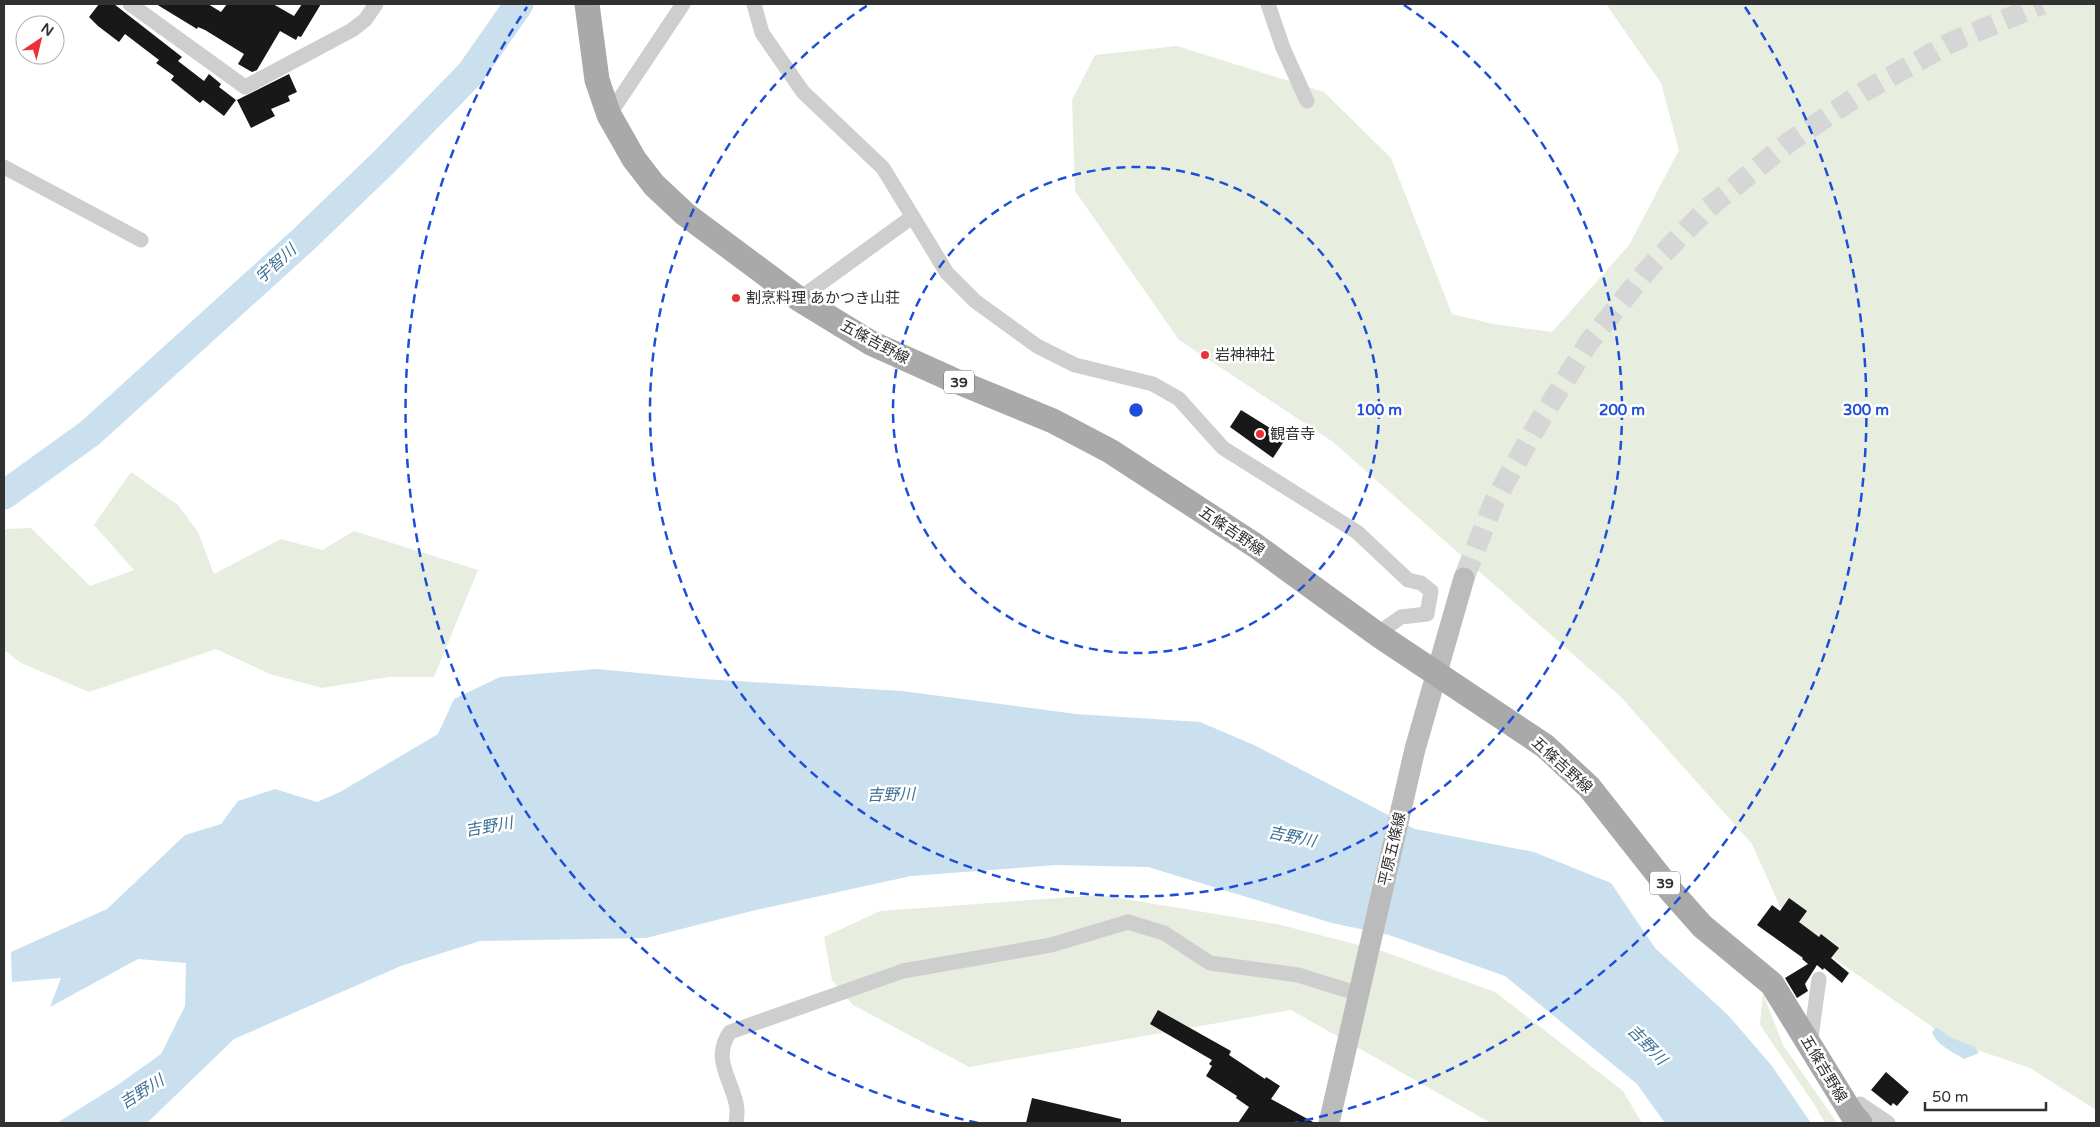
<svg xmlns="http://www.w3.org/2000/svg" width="2100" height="1127" font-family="'Varela Round','Noto Sans JP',sans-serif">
<rect width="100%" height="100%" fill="#fff"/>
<!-- green -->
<g fill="#e7eedf">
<polygon points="1606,4 2096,4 2096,1110 2030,1068 1954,1042 1789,927 1752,844 1620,696 1333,442 1179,340 1075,191 1072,100 1095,55 1177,46 1324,92 1391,158 1452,314 1493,324 1552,332 1629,245 1679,150 1661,83"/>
<polygon points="131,472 178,505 198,532 214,574 281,539 322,550 354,531 478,570 434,677 389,677 322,688 270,674 216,649 89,692 21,663 4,650 4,529 31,528 90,586 134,570 94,525"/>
<polygon points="1100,895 1277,924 1382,951 1495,992 1623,1091 1642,1123 1491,1123 1291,1010 969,1067 853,1005 832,980 824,937 880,911"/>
<polygon points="1763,993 1783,1045 1837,1123 1825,1123 1814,1104 1760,1025"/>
</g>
<!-- water -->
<g fill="#cbe0ee">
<polygon points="597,669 703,679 902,691 1076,714 1200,722 1254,745 1415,829 1534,852 1611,883 1655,948 1728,1015 1772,1066 1811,1123 1665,1123 1637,1084 1505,976 1389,935 1332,923 1148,867 1056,865 911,876 752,911 646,938 480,941 401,966 234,1039 147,1123 57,1123 119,1084 161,1054 185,1006 186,963 138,959 50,1007 61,978 12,982 11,952 107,909 185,835 221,824 238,801 275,789 317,802 340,792 438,734 454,699 500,677"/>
<path d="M1936 1027 1952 1038 1975 1047 1979 1053 1964 1059C1953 1052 1936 1045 1932 1032Z"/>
</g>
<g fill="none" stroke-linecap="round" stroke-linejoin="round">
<!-- river -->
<polyline stroke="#cbe0ee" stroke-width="29" points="4,495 90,433 304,239 384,162 470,74 519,4"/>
</g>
<!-- building -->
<g fill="#181818">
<polygon points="99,4 114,4 182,57 178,61 204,81 209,74 221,84 219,87 236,100 224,116 203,100 200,103 171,80 174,76 156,63 159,60 125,34 119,42 98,26 89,17"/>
<polygon points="156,4 208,4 221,12 227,4 273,4 294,16 302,4 321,4 301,37 298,36 296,40 280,31 257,70 252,72 238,64 244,54 205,30 198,27 197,29"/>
<polygon points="289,74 297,92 288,96 290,101 271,109 275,116 251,128 237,100"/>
<polygon points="1241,410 1286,438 1273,458 1230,427"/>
<polygon points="1789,898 1807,911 1799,922 1819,937 1821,934 1839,948 1831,958 1849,973 1842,983 1824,968 1823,970 1817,965 1805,984 1808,991 1797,998 1785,978 1808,964 1802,959 1803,958 1757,925 1772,905 1780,911"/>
<polygon points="1158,1010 1231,1051 1229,1055 1265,1079 1266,1077 1280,1086 1271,1099 1315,1123 1238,1123 1249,1107 1236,1098 1237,1096 1206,1076 1212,1066 1209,1064 1212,1060 1150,1024"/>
<polygon points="1886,1072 1909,1092 1897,1106 1893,1103 1891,1106 1871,1090"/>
<polygon points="1032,1098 1121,1119 1121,1123 1026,1123"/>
</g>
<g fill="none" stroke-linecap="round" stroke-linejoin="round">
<!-- secondary-tunnel -->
<polyline stroke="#d6d6d6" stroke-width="21" stroke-dasharray="21 11" stroke-linecap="butt" points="1464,578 1494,502 1539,422 1589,342 1650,267 1708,208 1788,143 1865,91 1950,43 2042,4"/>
<!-- minor -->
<g stroke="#cecece" stroke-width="15">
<polyline points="130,4 245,87 352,30 365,20 376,4"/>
<polyline points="754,4 762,33 803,92 883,168 947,273 975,301 1037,346 1075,365 1153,384 1179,399 1223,448 1357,532 1408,580 1421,583 1431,591 1427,614 1401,617 1377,634"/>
<polyline points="1268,4 1283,48 1307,101"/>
<polyline points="609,115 683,4"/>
<polyline points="4,167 141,240"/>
<polyline points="799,299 912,217"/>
<polyline points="1810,1045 1819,979"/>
<polyline points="1852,1114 1860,1104 1888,1123"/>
<path d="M736 1123C737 1117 738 1110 736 1103 730 1077 712 1058 730 1032L903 971 1051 945 1128 922 1164 933 1210 963 1298 975 1359 994"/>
</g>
<!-- secondary -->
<polyline stroke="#bbb" stroke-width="21" points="1329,1123 1415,749 1464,578"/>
<!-- primary -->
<polyline stroke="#a9a9a9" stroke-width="25" points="587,4 597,80 609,115 634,159 654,185 685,214 799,299 871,343 951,379 1053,421 1110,451 1256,546 1377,634 1545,746 1589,787 1671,891 1702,926 1772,984 1852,1114 1860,1123"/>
</g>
<!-- distance rings -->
<g fill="none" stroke="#1d4ed8" stroke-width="2.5" stroke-dasharray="9 6">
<circle cx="1136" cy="410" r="243"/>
<path d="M1404 5A486 486 0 1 1 868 5"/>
<path d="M978 1123A730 730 0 0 1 527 7M1745 7A730 730 0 0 1 1294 1123"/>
</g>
<!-- markers -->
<g fill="#ec3038" stroke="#fff" stroke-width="2">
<circle cx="736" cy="298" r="5"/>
<circle cx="1205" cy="355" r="5"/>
<circle cx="1260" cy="434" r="5"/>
</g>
<g text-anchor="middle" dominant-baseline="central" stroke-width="5" stroke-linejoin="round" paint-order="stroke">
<!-- shield labels -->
<g fill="#fff" stroke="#6f6f6f" stroke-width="1">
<rect x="944" y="370.5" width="30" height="23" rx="4"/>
<rect x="1650" y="871.5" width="30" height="23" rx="4"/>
</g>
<g font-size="14" font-weight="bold" fill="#313131">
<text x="959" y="382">39</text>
<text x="1665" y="883">39</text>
</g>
<!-- poi labels -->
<g font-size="15" fill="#313131" stroke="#fff" text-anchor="start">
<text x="746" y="298">割烹料理 あかつき山荘</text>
<text x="1215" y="355">岩神神社</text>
<text x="1270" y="434">観音寺</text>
</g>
<!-- street labels -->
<g font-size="15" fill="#313131" stroke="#fff">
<text transform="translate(875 342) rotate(28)">五條吉野線</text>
<text transform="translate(1232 531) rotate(34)">五條吉野線</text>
<text transform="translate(1562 765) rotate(42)">五條吉野線</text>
<text transform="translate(1392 849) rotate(-77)">平原五條線</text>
<text transform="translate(1824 1069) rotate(59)">五條吉野線</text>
</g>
<!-- water labels -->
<g font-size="16" font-style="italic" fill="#3b7198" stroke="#fff">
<text transform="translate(276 264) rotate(-42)">宇智川</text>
<text transform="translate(891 795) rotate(-1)">吉野川</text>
<text transform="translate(489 827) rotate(-10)">吉野川</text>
<text transform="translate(1292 837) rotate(12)">吉野川</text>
<text transform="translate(1647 1045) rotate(46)">吉野川</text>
<text transform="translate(142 1092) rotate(-32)">吉野川</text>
</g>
</g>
<circle cx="1136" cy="410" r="8" fill="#1d4ed8" stroke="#fff" stroke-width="2.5"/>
<g font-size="15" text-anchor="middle" font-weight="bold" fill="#1d4ed8" stroke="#fff" stroke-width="5" stroke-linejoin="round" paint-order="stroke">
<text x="1379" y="415">100 m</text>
<text x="1622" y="415">200 m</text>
<text x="1866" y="415">300 m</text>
</g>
<!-- border -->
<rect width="2100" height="1127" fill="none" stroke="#313131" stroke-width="10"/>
<!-- north arrow -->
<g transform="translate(40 40) rotate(35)"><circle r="24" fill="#ffffff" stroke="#adadad"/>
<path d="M0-4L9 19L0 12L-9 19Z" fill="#ec3038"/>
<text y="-8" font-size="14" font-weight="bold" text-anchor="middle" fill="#313131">N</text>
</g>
<!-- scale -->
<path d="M1925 1102v8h121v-8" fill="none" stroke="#313131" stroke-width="2.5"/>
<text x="1932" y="1102" font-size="15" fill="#313131" stroke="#ffffff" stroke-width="4" paint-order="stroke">50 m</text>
</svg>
